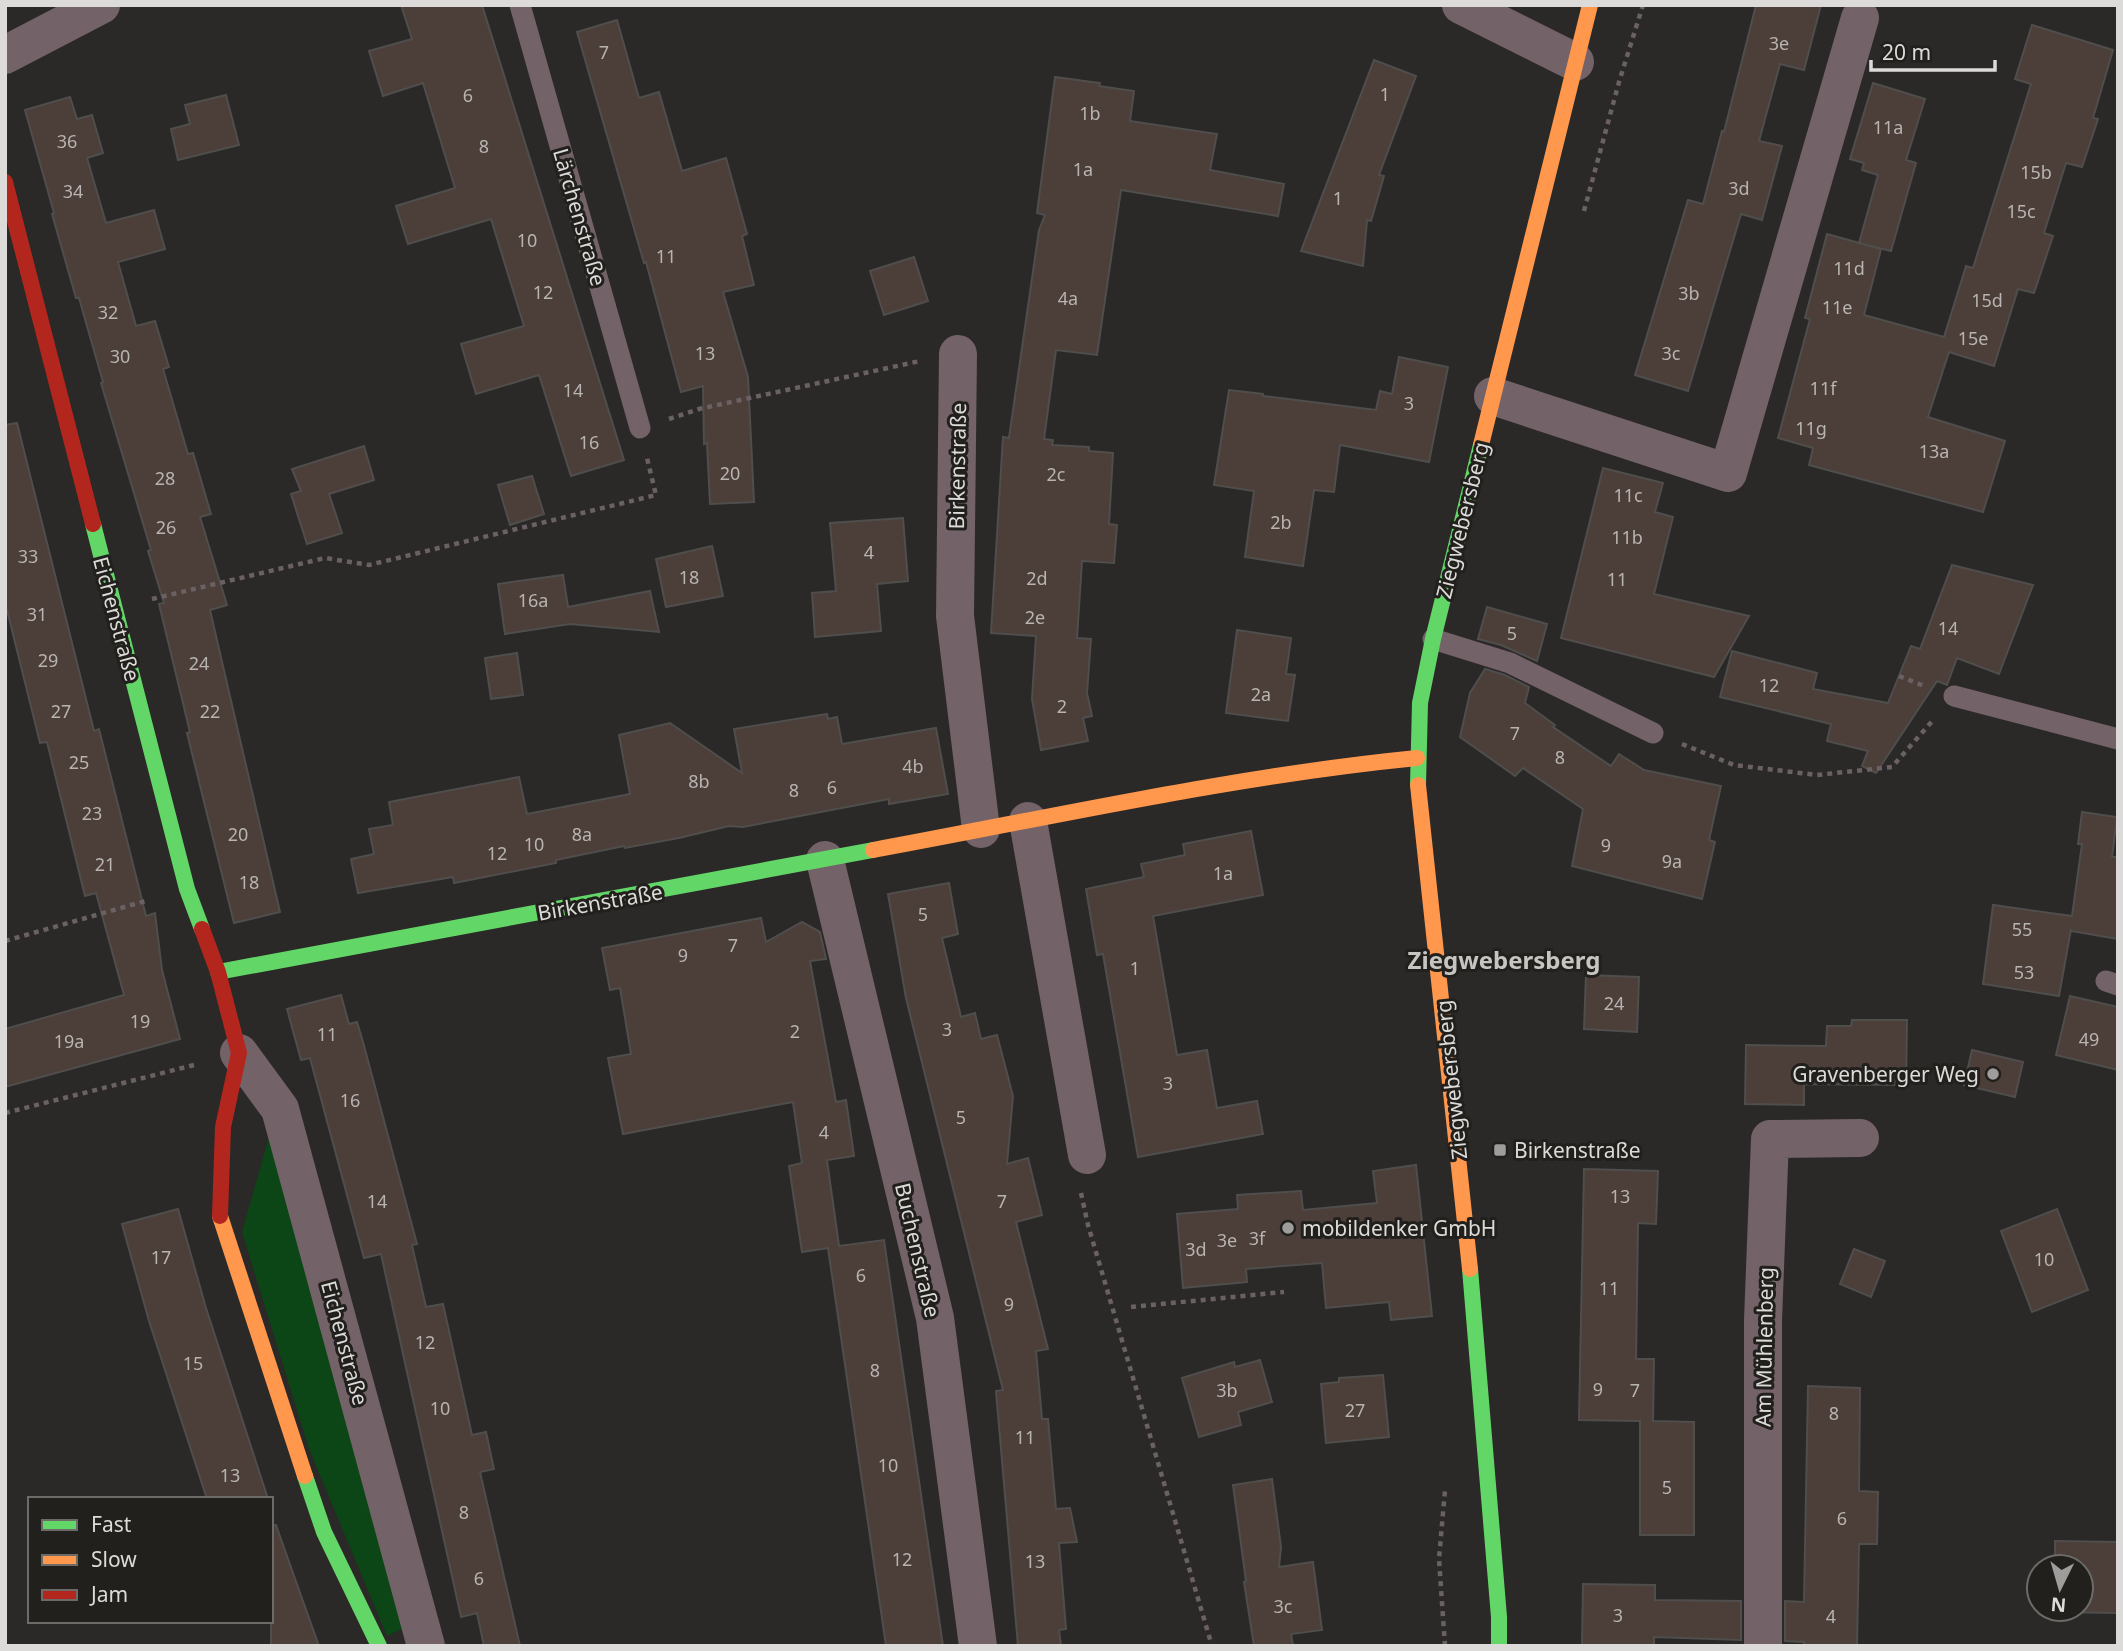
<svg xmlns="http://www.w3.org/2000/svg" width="2123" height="1651" font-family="'Noto Sans',sans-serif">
<rect width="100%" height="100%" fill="#2a2928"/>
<!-- green -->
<polygon fill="#0c4516" points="273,1123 409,1626 387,1636 309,1449 242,1232"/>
<!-- building -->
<g fill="#4c3e38" stroke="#4f4e4d" stroke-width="2">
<polygon points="401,5 482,5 624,460 571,476 539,375 476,394 461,344 524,326 491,219 408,244 396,206 455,188 423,83 383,96 369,51 412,39"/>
<polygon points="1756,5 1821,5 1804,70 1780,64 1759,141 1782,146 1762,220 1741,214 1688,391 1635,375 1688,200 1703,204 1722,131 1724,132"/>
<polygon points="617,20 639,98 659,92 682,171 726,158 747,234 742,236 754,285 723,292 748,377 754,502 710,504 707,443 704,444 703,386 681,392 646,262 644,263 577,32"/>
<polygon points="2032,25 2113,50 2093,118 2098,119 2082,167 2066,163 2044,233 2053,236 2034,293 2018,289 1994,366 1949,352 1928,417 2005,441 1983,512 1809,465 1813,448 1778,438 1810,319 1805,318 1827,234 1881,249 1864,315 1944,337 1966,266 1973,268 2031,84 2015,79"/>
<polygon points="1374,60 1416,76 1379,175 1384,176 1371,221 1367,220 1363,266 1301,251"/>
<polygon points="1055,77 1100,83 1099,86 1134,91 1130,121 1217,134 1210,170 1284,184 1278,216 1121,190 1097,355 1056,350 1044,439 1053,440 1052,445 1089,447 1089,451 1113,453 1109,524 1117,525 1114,563 1082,561 1077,638 1091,639 1087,693 1092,716 1083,718 1088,741 1041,750 1032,699 1036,636 991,633 1003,437 1009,438 1039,230 1045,215 1037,213"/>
<polygon points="1873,83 1925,99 1906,160 1916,163 1891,251 1859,243 1878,175 1862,170 1864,163 1850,159"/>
<polygon points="226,95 239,145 178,160 171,129 190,124 185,105"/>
<polygon points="70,97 77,119 92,115 103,153 87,158 106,223 154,210 165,249 118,262 136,326 155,321 169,367 163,369 188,454 193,453 211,514 200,517 227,605 210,610 280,912 234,923 187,733 190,732 159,604 164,603 148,551 151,550 101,383 103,382 79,298 76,298 52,214 54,213 25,110"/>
<polygon points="914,257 928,301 884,315 870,271"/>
<polygon points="1399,357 1448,367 1429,462 1340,445 1334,492 1314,490 1303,566 1245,557 1254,491 1214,485 1229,390 1263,394 1263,396 1376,410 1380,391 1392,394"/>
<polygon points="17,423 94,731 99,729 146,916 155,913 162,970 180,1039 5,1087 5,1029 124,995 96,893 85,896 47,742 40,743 5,602 5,425"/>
<polygon points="364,446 374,480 329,494 342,533 307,544 291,494 301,491 292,469"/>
<polygon points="1603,468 1663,483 1655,512 1673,517 1654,594 1749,616 1714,677 1561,638"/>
<polygon points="532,476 544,514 510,525 498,485"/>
<polygon points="903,518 908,581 877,584 881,631 815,637 812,593 836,591 830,523"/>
<polygon points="712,546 723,596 666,607 656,559"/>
<polygon points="1952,565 2033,585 1999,674 1957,658 1947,685 1937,681 1876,773 1862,766 1868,751 1827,741 1831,724 1720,697 1732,651 1817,673 1813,689 1888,703 1911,646 1920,649"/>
<polygon points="563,575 568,607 650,591 659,632 570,624 505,634 498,584"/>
<polygon points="1487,607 1547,624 1537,661 1501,645 1478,639"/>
<polygon points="1237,630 1291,638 1286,674 1295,675 1288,721 1226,713"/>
<polygon points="517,653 523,695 491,699 485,658"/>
<polygon points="1485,669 1505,675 1529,687 1525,703 1555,725 1553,727 1611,766 1619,754 1644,770 1721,786 1709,840 1715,842 1702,899 1572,866 1583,809 1523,768 1515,776 1460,737 1470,693"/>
<polygon points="827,714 828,719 837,717 842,744 936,728 948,794 889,804 889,799 743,827 729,826 679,838 625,848 624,846 556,860 556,863 454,883 453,877 358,893 351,859 374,854 369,829 393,825 389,802 519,777 527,814 630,794 619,735 670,723 742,773 734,729"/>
<polygon points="2082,812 2117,817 2112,857 2118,857 2118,939 2071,931 2071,929 2059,996 1983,984 1993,905 2072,916 2082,844 2078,844"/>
<polygon points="1251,831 1263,895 1153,916 1177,1055 1207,1050 1217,1108 1257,1101 1263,1134 1138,1157 1103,954 1097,955 1086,889 1144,877 1141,864 1185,855 1183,844"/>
<polygon points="949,883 958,934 942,938 961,1017 975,1013 981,1039 997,1035 1013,1096 1007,1164 1028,1158 1042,1215 1016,1222 1048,1349 1036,1351 1042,1419 1048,1419 1056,1509 1070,1508 1077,1542 1059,1543 1066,1629 1059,1630 1061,1646 1018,1646 996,1391 1003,1390 906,998 888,894"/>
<polygon points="761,918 766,942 802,922 820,932 826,959 810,961 836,1102 846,1100 854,1156 827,1160 839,1246 884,1240 943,1646 886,1646 828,1248 802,1252 789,1166 802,1163 793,1102 623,1134 608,1058 631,1054 620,988 610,990 602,948"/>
<polygon points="1586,975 1639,977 1637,1032 1584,1029"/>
<polygon points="341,995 349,1024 357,1022 363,1042 417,1244 412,1245 426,1307 443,1304 472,1435 486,1432 494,1469 480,1472 520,1646 484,1646 477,1613 461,1617 381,1254 364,1258 310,1058 301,1060 287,1009"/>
<polygon points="2070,996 2118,1007 2118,1070 2056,1055"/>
<polygon points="1852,1020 1907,1020 1906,1085 1804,1084 1804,1105 1745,1104 1746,1045 1826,1046 1827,1026 1851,1026"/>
<polygon points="1972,1050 2023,1062 2015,1097 1964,1085"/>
<polygon points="1416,1165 1432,1316 1391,1320 1389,1302 1326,1308 1322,1263 1246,1269 1247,1282 1183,1288 1177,1214 1238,1209 1237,1195 1301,1191 1303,1210 1377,1203 1373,1171"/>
<polygon points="1584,1169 1658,1171 1656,1224 1638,1223 1636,1359 1654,1359 1653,1421 1694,1422 1694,1535 1640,1535 1640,1421 1579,1420"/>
<polygon points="178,1209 206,1308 268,1499 207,1499 149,1321 122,1224"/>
<polygon points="2057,1209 2088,1290 2032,1312 2001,1231"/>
<polygon points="1854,1249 1885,1261 1871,1297 1840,1284"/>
<polygon points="1260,1360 1272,1402 1238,1412 1241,1425 1199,1437 1182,1378 1234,1362 1235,1367"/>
<polygon points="1383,1375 1389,1437 1326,1443 1321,1384 1339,1382 1339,1378"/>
<polygon points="1808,1386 1860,1388 1859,1491 1878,1492 1877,1544 1859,1544 1857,1646 1804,1646 1804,1642 1785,1641 1785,1601 1804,1602"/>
<polygon points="1272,1479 1281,1547 1279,1567 1313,1562 1322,1630 1291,1634 1293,1646 1254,1646 1244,1582 1246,1581 1233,1485"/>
<polygon points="276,1525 310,1621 319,1646 271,1646 271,1526"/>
<polygon points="2055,1541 2118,1542 2118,1613 2054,1612 2054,1609 2081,1609 2081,1567 2055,1567"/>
<polygon points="1583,1584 1655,1585 1655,1600 1741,1601 1741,1640 1654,1637 1654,1646 1582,1646"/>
</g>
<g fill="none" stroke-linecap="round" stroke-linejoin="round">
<!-- path -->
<g stroke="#6b6164" stroke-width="4.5" stroke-dasharray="5 5" stroke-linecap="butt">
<polyline points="1584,211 1619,82 1643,5"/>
<polyline points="669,419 699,409 920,361"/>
<polyline points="152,599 325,558 369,565 656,495 647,458"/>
<polyline points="1899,676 1924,686"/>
<polyline points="1682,744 1734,765 1817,775 1892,767 1934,719"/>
<polyline points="5,941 149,900"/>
<polyline points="5,1113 194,1065"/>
<polyline points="1081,1193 1088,1225 1212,1646"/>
<polyline points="1131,1307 1284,1292"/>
<polyline points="1445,1646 1439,1559 1445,1490"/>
</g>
<!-- lane -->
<g stroke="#736268" stroke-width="21">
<polyline points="520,5 640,428"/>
<polyline points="1433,639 1510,663 1653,733"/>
<polyline points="1954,696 2118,739"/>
<polyline points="2106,981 2118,985"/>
</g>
<!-- street -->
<g stroke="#736268" stroke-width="38">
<polyline points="1461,5 1575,62"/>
<polyline points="5,55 101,5"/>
<polyline points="958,354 955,616 981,829"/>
<polyline points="1493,396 1728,473 1860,18"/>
<polyline points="1028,821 1087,1155"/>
<polyline points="825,860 935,1318 978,1646"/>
<polyline points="239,1053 280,1109 426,1646"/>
<polyline points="1763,1646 1763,1320 1770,1139 1860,1138"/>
</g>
<!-- fast -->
<g stroke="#63d668" stroke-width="16">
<polyline points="93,524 187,889 202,929"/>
<polyline points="1418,785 1420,703 1433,639 1481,445"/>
<polyline points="218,972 873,850"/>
<polyline points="1470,1269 1499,1617 1499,1646"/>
<polyline points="305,1476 324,1532 379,1646"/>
</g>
<!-- slow -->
<g stroke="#ff974d" stroke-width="16">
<polyline points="1481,445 1590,5"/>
<polyline points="1418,785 1470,1269"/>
<path d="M873 850C1053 817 1234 776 1417 758"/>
<polyline points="220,1216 305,1476"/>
</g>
<!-- jam -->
<g stroke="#b3261e" stroke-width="16">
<polyline points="5,182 93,524"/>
<polyline points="202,929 218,972 239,1053 223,1127 220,1216"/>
</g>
</g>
<!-- markers -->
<g fill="#9e9d9b" stroke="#21201d" stroke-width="2.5">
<circle cx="1993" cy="1074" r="7"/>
<rect x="1493" y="1143" width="14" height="14" rx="3.5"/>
<circle cx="1288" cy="1228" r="7"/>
</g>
<g text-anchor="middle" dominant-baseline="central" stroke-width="6" stroke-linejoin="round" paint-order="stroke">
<!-- number labels -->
<g font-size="18" fill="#b8b4b1">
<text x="1779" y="43">3e</text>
<text x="604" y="52">7</text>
<text x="1385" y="94">1</text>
<text x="468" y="95">6</text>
<text x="1090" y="113">1b</text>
<text x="1888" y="127">11a</text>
<text x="67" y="141">36</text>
<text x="484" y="146">8</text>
<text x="1083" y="169">1a</text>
<text x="2036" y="172">15b</text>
<text x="1739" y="188">3d</text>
<text x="73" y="191">34</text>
<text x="1338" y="198">1</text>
<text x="2021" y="211">15c</text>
<text x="527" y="240">10</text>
<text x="666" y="256">11</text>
<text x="1849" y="268">11d</text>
<text x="543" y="292">12</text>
<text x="1689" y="293">3b</text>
<text x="1068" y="298">4a</text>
<text x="1987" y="300">15d</text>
<text x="1837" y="307">11e</text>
<text x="108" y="312">32</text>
<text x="1973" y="338">15e</text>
<text x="705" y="353">13</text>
<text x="1671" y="353">3c</text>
<text x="120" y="356">30</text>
<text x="1823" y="388">11f</text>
<text x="573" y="390">14</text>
<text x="1409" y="403">3</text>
<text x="1811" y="428">11g</text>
<text x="589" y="442">16</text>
<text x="1934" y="451">13a</text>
<text x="730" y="473">20</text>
<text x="1056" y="474">2c</text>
<text x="165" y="478">28</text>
<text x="1628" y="495">11c</text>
<text x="1281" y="522">2b</text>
<text x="166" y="527">26</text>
<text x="1627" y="537">11b</text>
<text x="869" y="552">4</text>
<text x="28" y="556">33</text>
<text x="689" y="577">18</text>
<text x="1037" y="578">2d</text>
<text x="1617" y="579">11</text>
<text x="533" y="600">16a</text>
<text x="37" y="614">31</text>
<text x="1035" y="617">2e</text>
<text x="1948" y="628">14</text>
<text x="1512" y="633">5</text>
<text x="48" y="660">29</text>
<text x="199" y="663">24</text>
<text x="1769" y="685">12</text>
<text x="1261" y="694">2a</text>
<text x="1062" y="706">2</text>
<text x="61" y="711">27</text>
<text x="210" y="711">22</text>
<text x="1515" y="733">7</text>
<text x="1560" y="757">8</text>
<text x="79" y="762">25</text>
<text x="913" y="766">4b</text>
<text x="699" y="781">8b</text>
<text x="832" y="787">6</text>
<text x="794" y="790">8</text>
<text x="92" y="813">23</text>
<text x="238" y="834">20</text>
<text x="582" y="834">8a</text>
<text x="534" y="844">10</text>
<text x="1606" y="845">9</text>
<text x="497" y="853">12</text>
<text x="1672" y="861">9a</text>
<text x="105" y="864">21</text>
<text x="1223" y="873">1a</text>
<text x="249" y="882">18</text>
<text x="923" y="914">5</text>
<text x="2022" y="929">55</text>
<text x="733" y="945">7</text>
<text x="683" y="955">9</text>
<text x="1135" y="968">1</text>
<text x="2024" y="972">53</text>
<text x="1614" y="1003">24</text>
<text x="140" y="1021">19</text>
<text x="947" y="1029">3</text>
<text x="795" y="1031">2</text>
<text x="327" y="1034">11</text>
<text x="2089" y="1039">49</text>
<text x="69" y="1041">19a</text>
<text x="1168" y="1083">3</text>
<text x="350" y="1100">16</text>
<text x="961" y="1117">5</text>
<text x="824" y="1132">4</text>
<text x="1620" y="1196">13</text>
<text x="377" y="1201">14</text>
<text x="1002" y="1201">7</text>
<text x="1257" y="1238">3f</text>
<text x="1227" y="1240">3e</text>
<text x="1196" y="1249">3d</text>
<text x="161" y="1257">17</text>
<text x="2044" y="1259">10</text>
<text x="861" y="1275">6</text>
<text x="1609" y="1288">11</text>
<text x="1009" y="1304">9</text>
<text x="425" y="1342">12</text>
<text x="193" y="1363">15</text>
<text x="875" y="1370">8</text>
<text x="1598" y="1389">9</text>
<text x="1227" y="1390">3b</text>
<text x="1635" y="1390">7</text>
<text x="440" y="1408">10</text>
<text x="1355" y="1410">27</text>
<text x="1834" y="1413">8</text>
<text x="1025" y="1437">11</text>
<text x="888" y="1465">10</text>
<text x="230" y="1475">13</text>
<text x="1667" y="1487">5</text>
<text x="464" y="1512">8</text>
<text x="1842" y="1518">6</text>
<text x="902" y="1559">12</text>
<text x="1035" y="1561">13</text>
<text x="479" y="1578">6</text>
<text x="1283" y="1606">3c</text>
<text x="1618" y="1615">3</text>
<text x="1831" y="1616">4</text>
</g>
<!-- street labels -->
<g font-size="21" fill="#dcdbd9" stroke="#21201d">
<text transform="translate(580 217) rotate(74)">Lärchenstraße</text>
<text transform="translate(957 466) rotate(-89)">Birkenstraße</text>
<text transform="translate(1462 520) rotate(-76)">Ziegwebersberg</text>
<text transform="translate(117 619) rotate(75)">Eichenstraße</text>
<text transform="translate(600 902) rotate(-10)">Birkenstraße</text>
<text transform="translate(1451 1080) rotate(-96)">Ziegwebersberg</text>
<text transform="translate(918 1250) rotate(77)">Buchenstraße</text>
<text transform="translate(345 1343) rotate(75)">Eichenstraße</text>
<text transform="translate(1764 1347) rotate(-89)">Am Mühlenberg</text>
</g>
<!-- poi labels -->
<g font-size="21" fill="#dcdbd9" stroke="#21201d" text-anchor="start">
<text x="1979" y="1074" text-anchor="end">Gravenberger Weg</text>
<text x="1514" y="1150">Birkenstraße</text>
<text x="1302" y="1228">mobildenker GmbH</text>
</g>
<!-- quarter labels -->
<g font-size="24" font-weight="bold" fill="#c7c5c2" stroke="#21201d">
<text x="1504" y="959">Ziegwebersberg</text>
</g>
</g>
<!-- border -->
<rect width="2123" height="1651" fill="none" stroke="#dcdbd9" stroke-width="14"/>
<!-- legend -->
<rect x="28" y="1497" width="245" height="126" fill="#21201d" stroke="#6c6b68" stroke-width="2"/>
<rect x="42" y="1520" width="35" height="10" fill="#63d668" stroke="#6c6b68" stroke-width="2"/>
<text x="91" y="1532" font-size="21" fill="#dcdbd9">Fast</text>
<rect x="42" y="1555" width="35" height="10" fill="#ff974d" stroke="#6c6b68" stroke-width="2"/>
<text x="91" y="1567" font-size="21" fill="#dcdbd9">Slow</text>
<rect x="42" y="1590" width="35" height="10" fill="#b3261e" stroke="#6c6b68" stroke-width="2"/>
<text x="91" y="1602" font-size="21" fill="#dcdbd9">Jam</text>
<!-- north arrow -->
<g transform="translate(2060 1588) rotate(185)"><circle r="33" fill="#21201d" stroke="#6c6b68" stroke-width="2"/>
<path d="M0-5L12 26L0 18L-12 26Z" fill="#9e9d9b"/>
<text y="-10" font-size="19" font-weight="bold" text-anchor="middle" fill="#dcdbd9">N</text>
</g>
<!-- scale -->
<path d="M1871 60v10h124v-10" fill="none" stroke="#dcdbd9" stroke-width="3.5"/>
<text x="1882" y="60" font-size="21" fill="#dcdbd9" stroke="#21201d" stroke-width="5" paint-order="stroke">20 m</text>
</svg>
